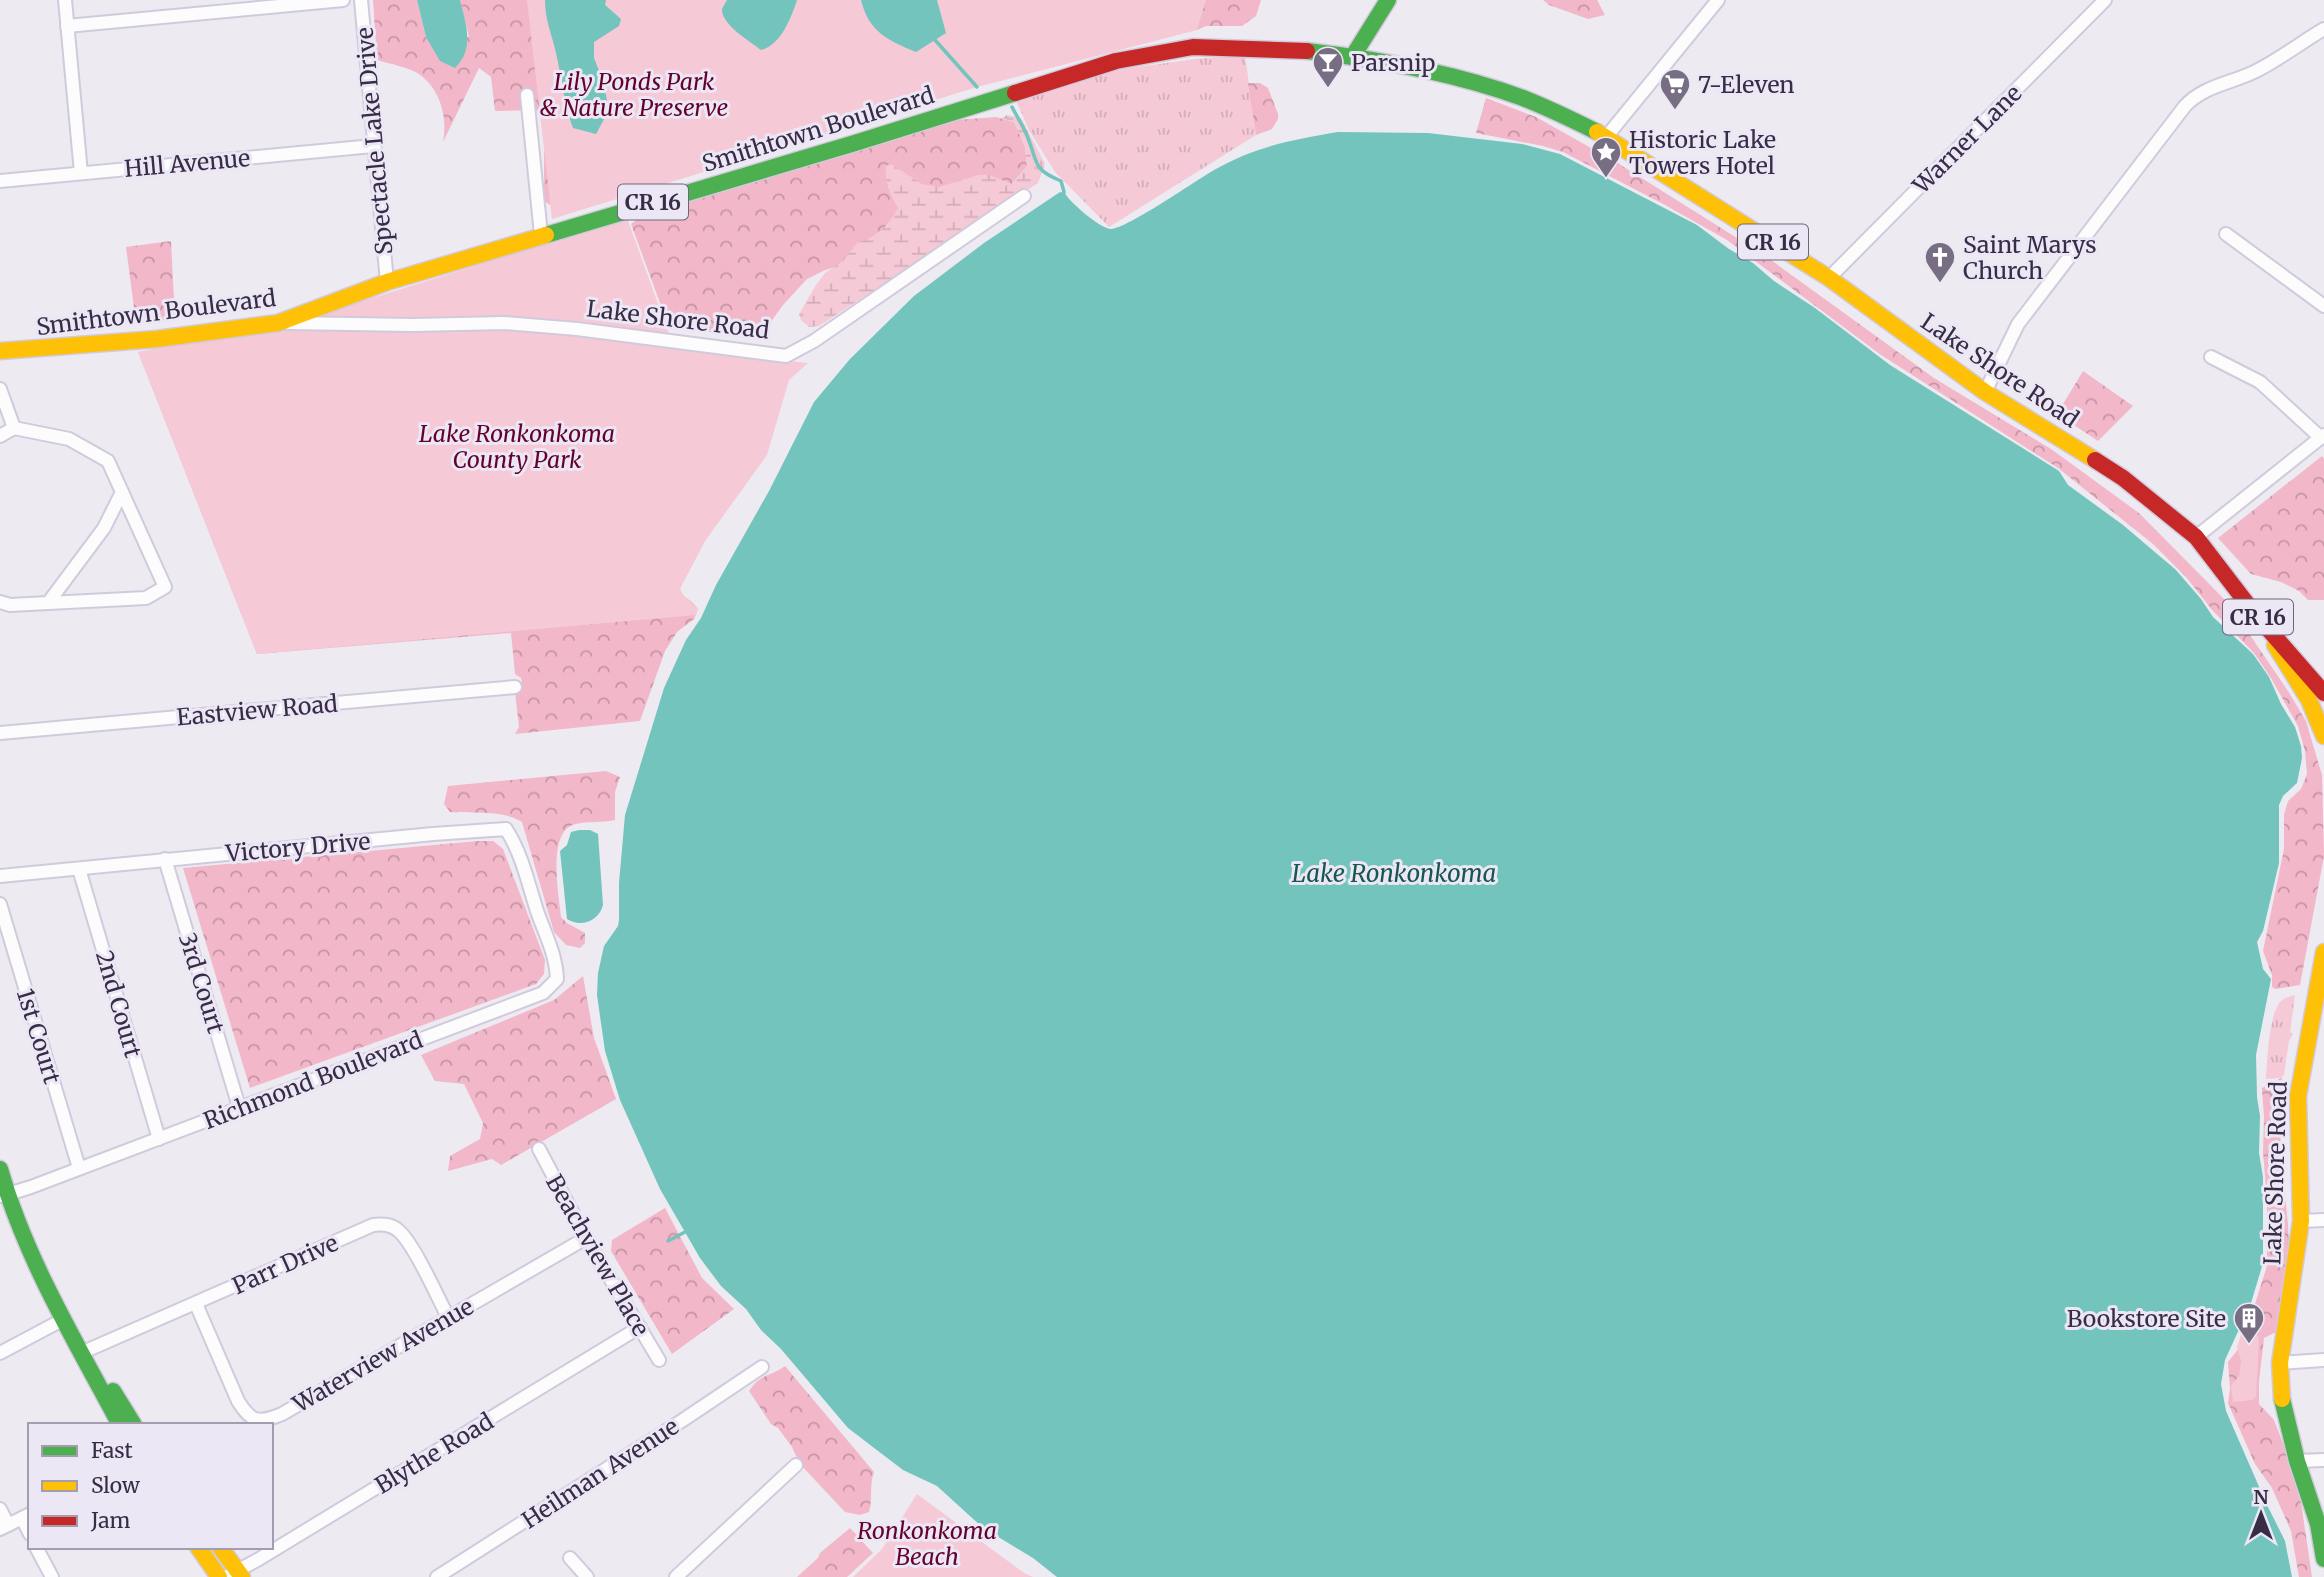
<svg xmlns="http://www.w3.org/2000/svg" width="2324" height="1577" font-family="Merriweather,serif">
<defs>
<pattern id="grass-tufts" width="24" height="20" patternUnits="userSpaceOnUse" patternTransform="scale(1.75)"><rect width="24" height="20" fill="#f5c9d6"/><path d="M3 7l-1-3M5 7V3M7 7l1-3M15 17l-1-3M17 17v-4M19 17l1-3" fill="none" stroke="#d3adb9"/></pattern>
<pattern id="forest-crowns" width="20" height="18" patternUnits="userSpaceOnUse" patternTransform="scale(1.75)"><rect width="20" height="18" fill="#f2b7c9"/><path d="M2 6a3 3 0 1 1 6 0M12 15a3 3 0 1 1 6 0" fill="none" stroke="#c595a5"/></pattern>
<pattern id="wetland-marsh" width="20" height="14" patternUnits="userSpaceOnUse" patternTransform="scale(1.75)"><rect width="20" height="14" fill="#f5c9d6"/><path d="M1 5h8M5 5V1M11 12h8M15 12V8" fill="none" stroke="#d3adb9"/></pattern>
</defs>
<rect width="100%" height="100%" fill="#edeaf2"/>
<!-- grass -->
<g fill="url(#grass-tufts)">
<polygon points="1245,55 1256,135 1109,227 1055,172 1029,130 1015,98 1123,69 1195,59"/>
<path d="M2295 995 2290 1032 2293 1034 2289 1041 2284 1074 2282 1078 2266 1079C2267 1062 2269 1015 2280 1002 2284 998 2290 996 2295 995Z"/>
</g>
<!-- forest -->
<g fill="url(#forest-crowns)">
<path d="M373 0H417L426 37H469L460 0H539L560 210 545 202 544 194V118L536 110 495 111 491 77 479 68 443 142C448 117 440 89 419 74 408 67 390 64 377 60Z"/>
<polygon points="1081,0 1261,0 1256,16 1242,26 1206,26 1197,30 1173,27"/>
<polygon points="1543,0 1597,0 1605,15 1588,19 1549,5"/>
<polygon points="1248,83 1260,83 1268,88 1278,114 1278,119 1272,129 1256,135"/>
<polygon points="1486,98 1536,117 1616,162 1764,255 1934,378 2051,449 2139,513 2228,603 2288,691 2306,721 2322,775 2324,856 2300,985 2275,989 2272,987 2272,975 2263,951 2284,849 2284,815 2288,801 2301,789 2307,774 2305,751 2298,726 2271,678 2254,653 2213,611 2186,577 2153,544 2058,468 1881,355 1727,240 1667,206 1563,152 1543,146 1476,133"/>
<polygon points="996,117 1014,122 1025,147 1027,166 1004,193 932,241 825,270 807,279 783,305 765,330 752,336 698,331 667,322 631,224 640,217 955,120"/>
<polygon points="171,241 175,319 136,323 126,247"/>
<path d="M222 343 367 347 693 603 698 609 694 619 677 632 665 651 640 721 515 734 519 727 515 692C521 688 523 685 521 678L515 674 511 633 257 654 138 352Z"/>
<polygon points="2083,371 2133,406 2098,441 2057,414"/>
<polygon points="2322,456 2324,459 2324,600 2308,600 2299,591 2281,582 2251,574 2218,538"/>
<path d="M606 771 620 777 615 792V820C602 823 588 821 576 824 546 830 559 895 561 917L567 923 585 933V943L580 948 566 945 554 932 522 822C501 809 474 814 450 812L444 804 448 786Z"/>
<polygon points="478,841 493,841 503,849 545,960 544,974 536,984 250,1088 183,868"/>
<polygon points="583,976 594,1038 616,1099 501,1165 492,1159 448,1171 450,1156 480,1139 483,1123 464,1084 435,1081 421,1055 554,1000"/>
<polygon points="2282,1078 2280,1150 2288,1224 2290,1267 2278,1331 2264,1338 2259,1382 2259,1404 2274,1420 2298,1482 2312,1577 2299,1577 2291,1531 2272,1488 2255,1464 2228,1403 2230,1389 2228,1362 2251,1333 2255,1304 2267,1266 2267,1199 2263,1152 2264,1117 2262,1088"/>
<polygon points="665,1208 702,1278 734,1309 672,1354 611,1251 612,1240"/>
<path d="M785 1366 874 1472C869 1485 873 1498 869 1512L860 1515 845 1512 800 1464 792 1447 778 1428 771 1424 749 1391C761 1373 770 1377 785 1366Z"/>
<polygon points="850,1528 873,1553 847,1577 797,1577 818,1558 820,1553"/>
</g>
<!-- wetland -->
<path fill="url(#wetland-marsh)" d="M1007 115 1021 118 1045 164 1038 183 819 326 809 327 801 320 799 314 816 285 825 273 843 261 857 243 870 238 883 229 892 218 898 208C890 195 884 181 886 166L891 164 922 184 939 187 978 175H989L1012 184 1027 166 1025 147 1014 122 1002 118Z"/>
<!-- park -->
<g fill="#f5c9d6">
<polygon points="527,0 1206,0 1197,30 977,87 552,219"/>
<polygon points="627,218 674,348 808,363 789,380 767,455 705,541 680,589 684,596 698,609 696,615 257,654 138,352 312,317"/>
<polygon points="2251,1334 2257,1335 2259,1338 2256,1397 2253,1400 2233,1402 2231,1385 2239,1376 2241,1361 2237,1347 2241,1335"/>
<polygon points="917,1494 1024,1573 1033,1577 853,1577 882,1549"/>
</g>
<!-- water -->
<g fill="#72c4bc">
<path d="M417 0H460C466 24 475 49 455 68L440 61 426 37Z"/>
<path d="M545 0H606L605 5 621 19 619 26 594 42V58L603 81 609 110 596 134 573 128C564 104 562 79 556 53 552 34 545 21 545 0Z"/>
<path d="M727 0H797C791 18 781 45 761 50 751 42 722 25 722 10 722 8 726 2 727 0Z"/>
<path d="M861 0H937L946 33 916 52C887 40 869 32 861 0Z"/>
<path d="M1338 132 1428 133 1522 144 1560 154 1697 225 1729 249 1753 263 1774 281 1815 308 1890 365 2059 471 2068 485 2123 525 2176 570 2201 599 2213 617 2253 654 2269 677 2281 704 2295 727 2301 746 2302 758 2297 783 2283 796 2279 805V863L2263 931 2257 942 2263 969 2271 979 2256 1055 2257 1097 2260 1116 2259 1153 2263 1177V1263L2251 1303 2225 1360 2221 1384 2226 1411 2267 1505 2285 1541 2292 1577H1057L1033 1558 982 1527 937 1486 903 1470 848 1428 781 1349 761 1330 746 1309 721 1286 700 1258 660 1189 620 1100 605 1051 597 995 598 973 604 946 618 926 619 920V883L625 815 664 688 686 640 701 618 716 585 769 491 814 402 850 359 914 296 984 243 1060 192 1065 193C1069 202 1101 229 1111 229 1128 228 1195 181 1214 170 1257 146 1291 140 1338 132Z"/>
<path d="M579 830H590L598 834 603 905C599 921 581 928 567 919L560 851 567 845 571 832Z"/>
</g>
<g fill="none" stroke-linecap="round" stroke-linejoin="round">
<!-- stream -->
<g stroke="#72c4bc" stroke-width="3.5">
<polyline points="935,40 977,87"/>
<path d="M1012 107C1017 117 1024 127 1028 138 1038 163 1032 169 1061 181L1064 192"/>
<polyline points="668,1241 685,1232"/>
</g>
<!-- street casing -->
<g stroke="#d1cadc" stroke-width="16">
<g id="street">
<polyline points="65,0 81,173"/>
<polyline points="361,0 387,282"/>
<polyline points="67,26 343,0"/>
<polyline points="527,95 541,235"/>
<polyline points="1607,136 1718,0"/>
<polyline points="0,181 373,146"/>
<polyline points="2226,234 2324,306"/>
<polyline points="1829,278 2105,0"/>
<polyline points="289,323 412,325 504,323 577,329 786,356 814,341 1024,196"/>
<polyline points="2211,357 2260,382 2321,438"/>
<polyline points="0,389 14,428"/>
<path d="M1985 392 2018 324 2185 106C2204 85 2234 83 2258 70 2281 58 2302 42 2324 29"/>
<polyline points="0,436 14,428"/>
<polyline points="2196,537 2324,435"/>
<polyline points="0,602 10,605 48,603 104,528 122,492 108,461 69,439 14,428"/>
<polyline points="48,603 146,598 165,587 122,492"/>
<polyline points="0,733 515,687"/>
<polyline points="165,859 239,1107"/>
<polyline points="79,869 159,1139"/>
<path d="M0 876 433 834 506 829C522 854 528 883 537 911 545 934 556 954 557 979L543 993 31 1187 2 1196"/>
<polyline points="0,904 79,1168"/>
<polyline points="539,1149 586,1238 659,1360"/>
<polyline points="2301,1221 2324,1220"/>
<path d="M196 1304 238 1401C251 1422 258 1424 282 1414L586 1238"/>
<polyline points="0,1353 64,1319"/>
<path d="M81 1353 373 1225C383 1224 391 1224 399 1231 415 1246 437 1296 448 1317"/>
<polyline points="2280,1363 2324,1360"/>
<polyline points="2297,1461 2324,1460"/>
<polyline points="0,1509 8,1525"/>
<polyline points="22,1518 30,1534"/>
<polyline points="0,1529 30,1514"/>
<polyline points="36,1547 52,1577"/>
<polyline points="570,1558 587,1577"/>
<polyline points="226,1577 259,1559 640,1327"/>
<polyline points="437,1577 683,1420 762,1367"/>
<polyline points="676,1577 796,1465"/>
</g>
</g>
<!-- fast casing -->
<g stroke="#d1cadc" stroke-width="19">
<g id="fast">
<path d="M1307 51C1376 59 1458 74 1523 98 1548 108 1573 120 1597 132"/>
<polyline points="1353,56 1388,0"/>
<polyline points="546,235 855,143 1015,93"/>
<path d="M0 1169C26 1260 76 1342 120 1425"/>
<polyline points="113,1391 134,1425"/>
<polyline points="2282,1399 2297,1461 2318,1524 2324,1559"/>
</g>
</g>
<!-- slow casing -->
<g stroke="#d1cadc" stroke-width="19">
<g id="slow">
<polyline points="1597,132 1829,278 1985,392 2095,460"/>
<polyline points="0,351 157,339 278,323 387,282 546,235"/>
<polyline points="2275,645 2309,700 2324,736"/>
<polyline points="2282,1399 2280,1363 2301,1221 2298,1096 2324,952"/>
<polyline points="198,1547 219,1577"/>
<polyline points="220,1547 242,1577"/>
</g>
</g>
<!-- jam casing -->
<g stroke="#d1cadc" stroke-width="19">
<g id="jam">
<polyline points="1015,93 1116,61 1193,47 1307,51"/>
<polyline points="2095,460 2123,478 2196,537 2255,614 2324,693"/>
</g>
</g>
<!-- street -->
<use href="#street" stroke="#fcfcfd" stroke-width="12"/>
<!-- fast -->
<use href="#fast" stroke="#4caf50" stroke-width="16"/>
<!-- slow -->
<use href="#slow" stroke="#ffc107" stroke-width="16"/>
<!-- jam -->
<use href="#jam" stroke="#c62828" stroke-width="16"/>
</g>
<!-- icons -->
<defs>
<g id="bar-pin" transform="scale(1.575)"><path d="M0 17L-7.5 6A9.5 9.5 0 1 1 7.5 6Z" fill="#776e83" stroke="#ece7f5"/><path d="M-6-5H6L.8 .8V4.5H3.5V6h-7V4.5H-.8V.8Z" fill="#fff"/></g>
<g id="supermarket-pin" transform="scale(1.575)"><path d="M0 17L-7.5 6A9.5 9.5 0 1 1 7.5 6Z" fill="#776e83" stroke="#ece7f5"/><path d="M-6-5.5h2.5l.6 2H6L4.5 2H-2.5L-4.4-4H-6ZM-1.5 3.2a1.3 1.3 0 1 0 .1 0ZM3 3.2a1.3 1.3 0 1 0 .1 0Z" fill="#fff"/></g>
<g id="sight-pin" transform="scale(1.575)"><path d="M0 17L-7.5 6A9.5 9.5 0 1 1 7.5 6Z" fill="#776e83" stroke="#ece7f5"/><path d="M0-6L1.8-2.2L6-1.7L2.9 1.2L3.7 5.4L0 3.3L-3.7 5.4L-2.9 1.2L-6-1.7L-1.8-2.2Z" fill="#fff"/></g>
<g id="church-pin" transform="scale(1.575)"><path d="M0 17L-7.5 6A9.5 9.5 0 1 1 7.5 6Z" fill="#776e83" stroke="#ece7f5"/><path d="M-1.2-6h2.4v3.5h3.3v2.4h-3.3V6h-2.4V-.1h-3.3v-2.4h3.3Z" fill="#fff"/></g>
<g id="building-pin" transform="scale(1.575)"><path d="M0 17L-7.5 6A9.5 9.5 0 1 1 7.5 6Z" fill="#776e83" stroke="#ece7f5"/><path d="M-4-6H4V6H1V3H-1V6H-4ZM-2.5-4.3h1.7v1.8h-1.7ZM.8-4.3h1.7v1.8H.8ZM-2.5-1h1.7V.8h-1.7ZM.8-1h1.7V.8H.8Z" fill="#fff"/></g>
</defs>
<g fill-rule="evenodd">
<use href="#bar-pin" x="1328" y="62"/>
<use href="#supermarket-pin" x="1675" y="84"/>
<use href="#sight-pin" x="1606" y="152"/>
<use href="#church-pin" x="1940" y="257"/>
<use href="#building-pin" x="2249" y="1318"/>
</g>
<g text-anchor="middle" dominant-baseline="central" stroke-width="6" stroke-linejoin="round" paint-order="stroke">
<!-- shield labels -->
<g fill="#ece7f5" stroke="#6e647b" stroke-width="2">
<rect x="618" y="184.5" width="70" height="35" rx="5"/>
<rect x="1738" y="224.5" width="70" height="35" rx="5"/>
<rect x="2223" y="599.5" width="70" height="35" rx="5"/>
</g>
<g font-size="21" font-weight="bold" fill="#382c47">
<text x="653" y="202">CR 16</text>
<text x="1773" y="242">CR 16</text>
<text x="2258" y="617">CR 16</text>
</g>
<!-- poi labels -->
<g font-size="23" fill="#382c47" stroke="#ece7f5" text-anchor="start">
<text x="1351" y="62">Parsnip</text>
<text x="1698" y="84">7-Eleven</text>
<text x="1629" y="139">Historic Lake<tspan x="1629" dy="26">Towers Hotel</tspan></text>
<text x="1963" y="244">Saint Marys<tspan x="1963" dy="26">Church</tspan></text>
<text x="2226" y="1318" text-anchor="end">Bookstore Site</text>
</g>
<!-- park labels -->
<g font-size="23" font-style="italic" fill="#64012d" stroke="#ece7f5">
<text x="634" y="81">Lily Ponds Park<tspan x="634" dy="26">&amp; Nature Preserve</tspan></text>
<text x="517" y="433">Lake Ronkonkoma<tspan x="517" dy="26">County Park</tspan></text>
<text x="927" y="1530">Ronkonkoma<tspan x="927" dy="26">Beach</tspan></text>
</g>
<!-- street labels -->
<g font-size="23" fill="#382c47" stroke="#ece7f5">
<text transform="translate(818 129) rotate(-17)">Smithtown Boulevard</text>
<text transform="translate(1967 139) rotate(-45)">Warner Lane</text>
<text transform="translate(374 141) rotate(-95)">Spectacle Lake Drive</text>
<text transform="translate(187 163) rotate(-5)">Hill Avenue</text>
<text transform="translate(156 312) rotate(-7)">Smithtown Boulevard</text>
<text transform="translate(678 319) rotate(7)">Lake Shore Road</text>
<text transform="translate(2000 370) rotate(34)">Lake Shore Road</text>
<text transform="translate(257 710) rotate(-5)">Eastview Road</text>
<text transform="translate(298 847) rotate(-5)">Victory Drive</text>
<text transform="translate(202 983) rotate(73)">3rd Court</text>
<text transform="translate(119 1004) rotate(74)">2nd Court</text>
<text transform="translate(39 1036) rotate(73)">1st Court</text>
<text transform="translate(313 1080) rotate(-21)">Richmond Boulevard</text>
<text transform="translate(2275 1173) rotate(-88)">Lake Shore Road</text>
<text transform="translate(598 1255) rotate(60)">Beachview Place</text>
<text transform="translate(285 1264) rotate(-24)">Parr Drive</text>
<text transform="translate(383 1355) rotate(-30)">Waterview Avenue</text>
<text transform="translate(434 1453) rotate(-31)">Blythe Road</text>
<text transform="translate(600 1473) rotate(-33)">Heilman Avenue</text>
</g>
<!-- water labels -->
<g font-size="24" font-style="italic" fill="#165750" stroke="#ece7f5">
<text x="1394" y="873">Lake Ronkonkoma</text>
</g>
</g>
<!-- legend -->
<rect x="28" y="1423" width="245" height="126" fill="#ece7f5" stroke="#a49caf" stroke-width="2"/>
<rect x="42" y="1446" width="35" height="10" fill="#4caf50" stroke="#a49caf" stroke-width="2"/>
<text x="91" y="1458" font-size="21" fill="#382c47">Fast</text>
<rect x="42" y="1481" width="35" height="10" fill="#ffc107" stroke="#a49caf" stroke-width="2"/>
<text x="91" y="1493" font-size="21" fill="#382c47">Slow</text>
<rect x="42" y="1516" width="35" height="10" fill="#c62828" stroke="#a49caf" stroke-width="2"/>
<text x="91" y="1528" font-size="21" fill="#382c47">Jam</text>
<!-- north arrow -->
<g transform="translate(2261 1514)" stroke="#ece7f5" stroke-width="5" paint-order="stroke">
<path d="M0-5L12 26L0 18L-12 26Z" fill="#382c47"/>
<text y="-10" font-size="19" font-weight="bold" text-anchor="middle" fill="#382c47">N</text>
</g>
</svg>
